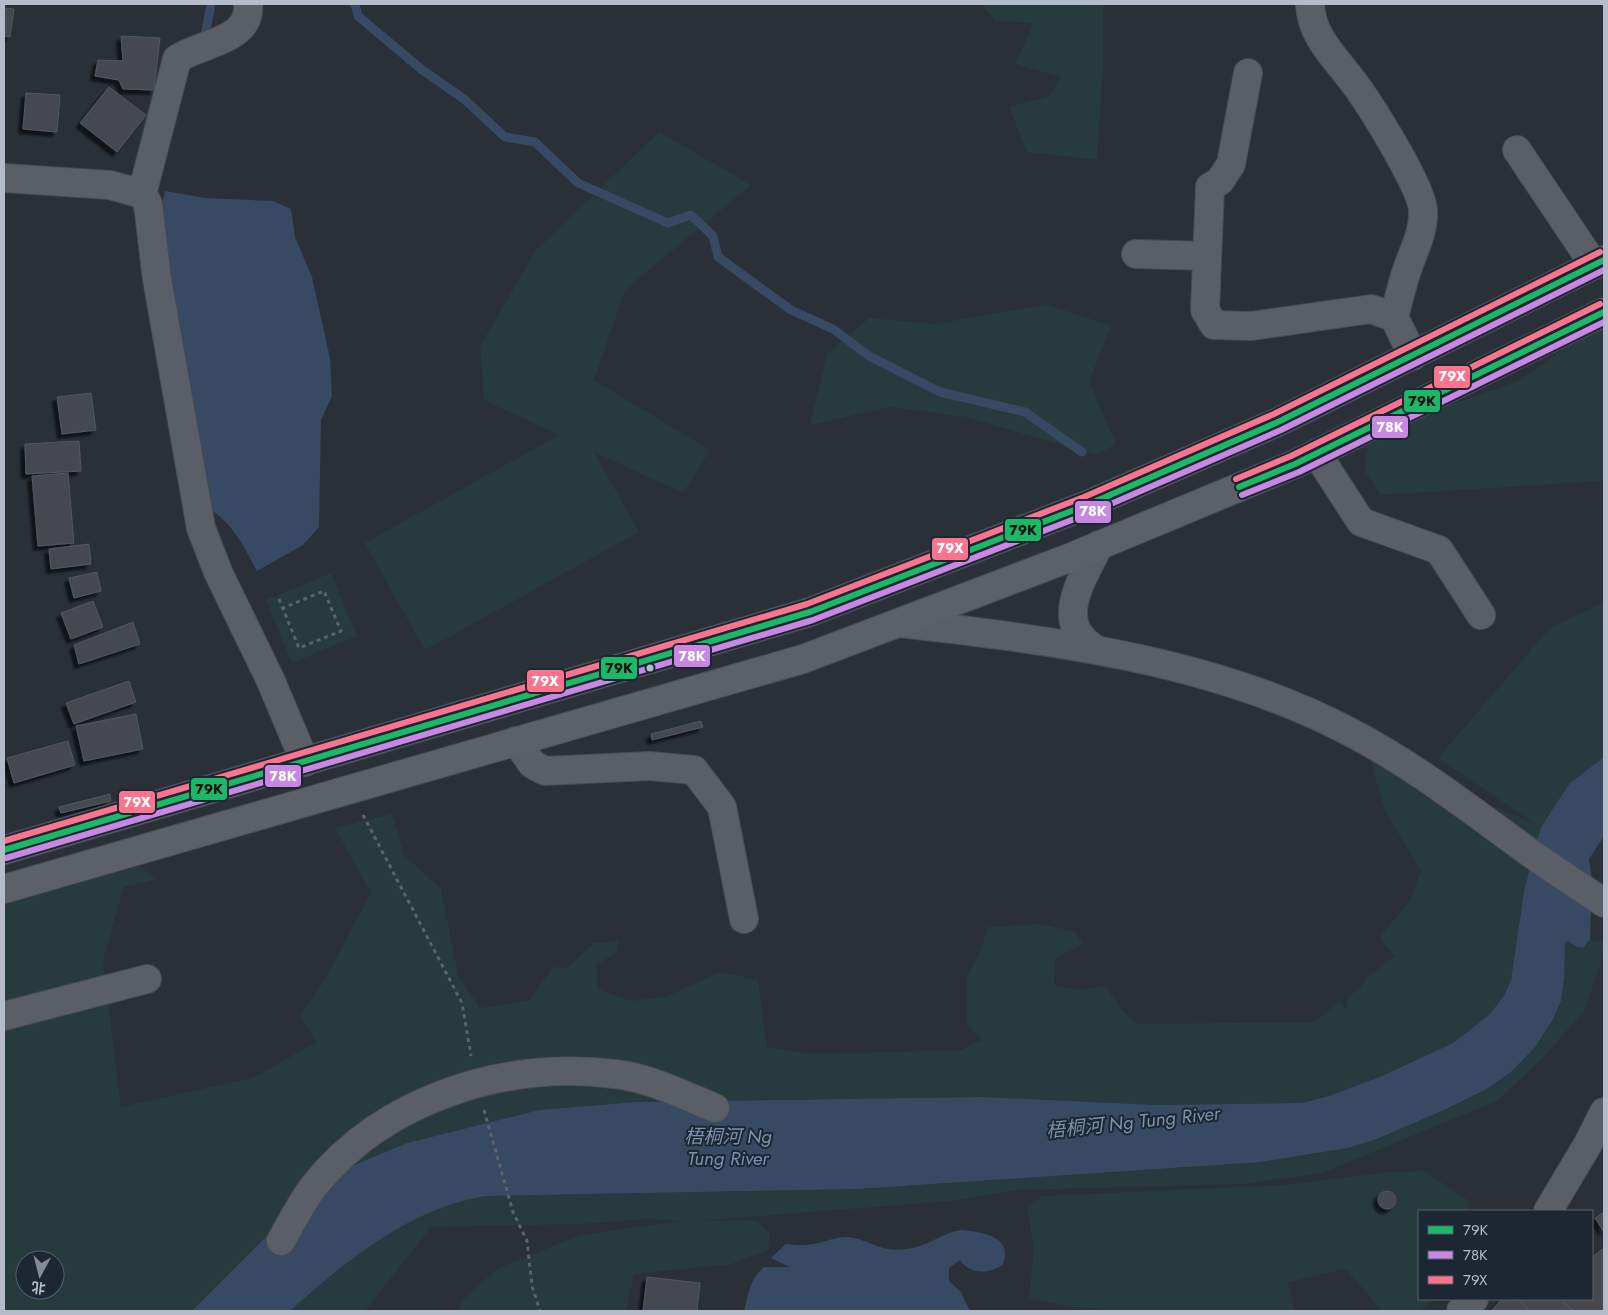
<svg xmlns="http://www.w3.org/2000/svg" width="1608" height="1315" font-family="Jost,'Noto Sans SC',sans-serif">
<defs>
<filter id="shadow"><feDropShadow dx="-4.5" dy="4.5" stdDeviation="1" flood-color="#0009"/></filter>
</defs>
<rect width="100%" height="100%" fill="#2a3038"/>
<!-- green -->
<g fill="#273a3e" fill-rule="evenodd">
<polygon points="981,4 1103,4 1103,70 1097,160 1027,152 1009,107 1050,96 1061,77 1015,64 1034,23 996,21"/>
<polygon points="659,132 751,185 625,290 594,380 710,450 683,493 594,452 639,532 425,650 365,543 559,435 484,400 480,346 537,249"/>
<polygon points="1046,304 1111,326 1089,382 1116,444 1096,455 966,417 889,407 810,425 827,354 869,318 936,324"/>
<polygon points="1604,328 1604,481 1381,495 1364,470 1369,437 1444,407 1519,381 1584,334"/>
<polygon points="331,573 357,636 292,663 266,600"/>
<path d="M1604 602V757L1570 783 1524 891 1511 980 1504 996 1489 1015 1453 1043 1382 1076 1329 1096 1302 1103 1155 1105 983 1097 635 1102 539 1110 407 1143 270 1233 192 1311H4V905L139 866 158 879 124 887 103 960 121 1107 252 1078 317 1042 300 1016 324 981 371 893 335 828 392 814 404 855 441 889 458 975 480 1008 530 1000 553 967 567 968 594 943 618 941 617 952 596 965 598 989 631 1001 668 996 720 972 758 980 767 1047 814 1054 961 1050 981 1040 967 1024V977L980 952 988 927 1041 924 1075 932 1083 944 1055 958 1054 985 1081 990 1106 986 1122 1011 1138 1024 1315 1022 1340 1000 1346 1009 1348 997 1363 986 1365 979 1395 956 1379 938 1410 901 1421 871 1384 809 1369 754 1537 825 1438 758 1550 628ZM25 1260H55V1290H25Z"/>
<path d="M1568 940 1577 947 1587 945 1590 940 1604 942V952L1585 1010 1542 1059 1497 1101 1322 1173 1243 1184 1019 1190 949 1201 698 1221 755 1220 770 1233 768 1250 732 1264 634 1274 626 1311H458L462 1301 497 1269 580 1235 680 1221 645 1219 581 1224 431 1227 365 1311H290C346 1261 410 1208 486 1196L858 1189 1261 1162 1348 1148 1377 1139 1444 1110 1485 1090 1511 1072 1561 1001 1564 980V946Z"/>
<polygon points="1424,1171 1469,1201 1468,1211 1419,1211 1419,1299 1433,1299 1420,1311 1382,1311 1346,1269 1288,1282 1294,1311 1107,1311 1106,1309 1071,1307 1029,1298 1034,1248 1027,1208 1042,1196 1284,1185 1390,1172"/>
</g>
<!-- water -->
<g fill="#384963">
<path d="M165 191 205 198 273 201 291 209 295 237 312 277 330 358 332 396 321 420 319 527 303 545 257 571C244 547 233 523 209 509L161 211Z"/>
<path d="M1604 757V836L1589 859 1592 880 1590 940 1583 948 1577 947 1568 941 1565 943 1564 980 1561 1001 1552 1021 1535 1047 1511 1072 1485 1090 1444 1110 1377 1139 1348 1148 1261 1162 858 1189 486 1196C410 1208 346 1261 290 1311H192L270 1233 347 1168 407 1143 539 1110 635 1102 983 1097 1155 1105 1302 1103 1329 1096 1382 1076 1453 1043 1489 1015 1504 996 1511 980 1524 891 1541 827 1570 783Z"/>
<path d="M961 1230C980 1231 1016 1237 1002 1265 988 1275 970 1274 960 1260L949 1268V1281L961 1292 970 1311H744C749 1293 749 1280 764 1267H790L771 1258 786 1244C795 1245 804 1246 813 1244 825 1242 835 1237 847 1237 870 1239 879 1253 907 1249 927 1247 941 1233 961 1230Z"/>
</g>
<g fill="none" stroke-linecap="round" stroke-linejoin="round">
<!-- stream -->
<g stroke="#384963" stroke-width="9">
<polyline points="355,4 358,16 421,69 464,99 505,137 535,142 578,183 668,223 691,215 713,236 718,257 791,310 833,329 869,356 940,392 1025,412 1082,452"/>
<polyline points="200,38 205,36 211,4"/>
</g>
</g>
<!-- building -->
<g fill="#444950" stroke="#52575f" filter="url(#shadow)">
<polygon points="4,8 14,9 10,37 4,36"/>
<polygon points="121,36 160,38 154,90 123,89 119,80 95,76 98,60 123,61"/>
<polygon points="109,87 146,115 117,152 80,123"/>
<polygon points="26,93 60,95 57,132 23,129"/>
<polygon points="91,393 96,430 62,434 57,397"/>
<polygon points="79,441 81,471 26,474 25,444"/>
<polygon points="68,473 74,543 38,546 32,476"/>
<polygon points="89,544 91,564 51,569 49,549"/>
<polygon points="97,572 101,591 74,598 69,578"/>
<polygon points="93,601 103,627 71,639 61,613"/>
<polygon points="133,622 140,644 79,664 74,645"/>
<polygon points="129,681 136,702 74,724 66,703"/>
<polygon points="136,714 143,749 84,761 76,726"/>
<polygon points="701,721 703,727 652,740 651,734"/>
<polygon points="68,741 75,765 14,783 7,758"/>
<polygon points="110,794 111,801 61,813 59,807"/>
<circle cx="1387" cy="1200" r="9"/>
<polygon points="1604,1212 1604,1232 1595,1218"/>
<polygon points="1604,1248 1604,1311 1574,1311 1560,1299 1592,1299 1592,1257"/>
<polygon points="647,1277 700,1283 697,1311 643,1311"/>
<polygon points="1502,1299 1518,1299 1530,1311 1491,1311"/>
<polygon points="1517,1299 1560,1299 1573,1311 1530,1311"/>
</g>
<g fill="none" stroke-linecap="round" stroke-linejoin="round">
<!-- minor casing -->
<g stroke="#484c53" stroke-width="30">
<g id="minor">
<path d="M1310 4C1311 35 1333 55 1351 79 1367 99 1423 188 1423 211 1424 234 1412 253 1406 273 1401 288 1398 303 1394 317L1413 356"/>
<polyline points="1248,73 1231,164 1220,181 1210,187 1205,310 1214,325 1251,326 1371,309 1394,317"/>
<polyline points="1517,150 1594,265"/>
<polyline points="4,178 110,185 142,194 148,204 157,279 201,528 218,572 270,679 305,762"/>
<path d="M142 194 177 59C200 43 252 41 248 4"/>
<polyline points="1136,254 1207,256"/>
<polyline points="1317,454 1361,522 1439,550 1481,615"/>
<path d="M900 623C1051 640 1214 660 1350 732 1410 763 1463 804 1518 844 1546 865 1575 883 1604 903"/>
<path d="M1097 650C1051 624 1082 580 1099 545"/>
<polyline points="516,741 532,764 545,771 649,766 694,770 722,807 744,919"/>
<polyline points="4,1016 147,979"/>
<polyline points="1548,1211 1588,1144 1604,1112"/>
<path d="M281 1241C291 1223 301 1203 314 1186 384 1098 507 1060 615 1074 650 1078 683 1095 715 1108"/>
<polyline points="1461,1311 1474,1299"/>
</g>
</g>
<!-- major casing -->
<g stroke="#484c55" stroke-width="30">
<g id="major">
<polyline points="4,850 810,612 1087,505 1278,422 1604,260"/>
<polyline points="4,889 803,659 1069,558 1295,464 1604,312"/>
</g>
</g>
<!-- path -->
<g stroke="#5d636a" stroke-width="3" stroke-dasharray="4 4" stroke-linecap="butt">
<polyline points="279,599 299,648 341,631 324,591 283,608"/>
<polyline points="363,815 462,1003 471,1056"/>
<polyline points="484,1110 513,1212 527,1241 532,1286 540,1311"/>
</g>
<!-- minor -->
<use href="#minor" stroke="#5a5e66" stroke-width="28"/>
<!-- major -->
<use href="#major" stroke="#5c6168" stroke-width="28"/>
<!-- bus-1 casing -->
<g stroke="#1d2633" stroke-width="10">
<g id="bus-1">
<polyline points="1239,487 1295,464 1604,312"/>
<polyline points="4,850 810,612 1087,505 1278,422 1604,260"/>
</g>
</g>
<!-- bus-2 casing -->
<g stroke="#1d2633" stroke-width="10">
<g id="bus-2">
<polyline points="1242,495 1299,472 1604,322"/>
<polyline points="6,858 813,620 1090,513 1281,430 1604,270"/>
</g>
</g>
<!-- bus-3 casing -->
<g stroke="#1d2633" stroke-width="10">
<g id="bus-3">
<polyline points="1236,479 1291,456 1600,304"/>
<polyline points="4,841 807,604 1084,497 1274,414 1600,252"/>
</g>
</g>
<!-- bus-1 -->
<use href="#bus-1" stroke="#1ab867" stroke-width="6"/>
<!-- bus-2 -->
<use href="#bus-2" stroke="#c787e3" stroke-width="6"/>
<!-- bus-3 -->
<use href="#bus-3" stroke="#fc738d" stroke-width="6"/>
</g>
<!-- markers -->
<circle fill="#b4bcc9" stroke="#1d2633" stroke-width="2" cx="650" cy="668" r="4.5"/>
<g text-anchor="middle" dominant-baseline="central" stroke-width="4" stroke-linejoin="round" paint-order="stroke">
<!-- water labels -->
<g font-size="19" font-style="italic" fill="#7c92b1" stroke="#1d2633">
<text transform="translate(1133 1122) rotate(-6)">梧桐河 Ng Tung River</text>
<text x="728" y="1136">梧桐河 Ng<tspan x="728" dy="22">Tung River</tspan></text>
</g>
</g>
<g stroke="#1d2633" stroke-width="2">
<rect x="1433" y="365" width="38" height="24" rx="5" fill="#fc738d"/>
<rect x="1403" y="389" width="38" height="24" rx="5" fill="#1ab867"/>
<rect x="1371" y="415" width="38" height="24" rx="5" fill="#c787e3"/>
<rect x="1074" y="500" width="38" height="24" rx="5" fill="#c787e3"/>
<rect x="1004" y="518" width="38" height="24" rx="5" fill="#1ab867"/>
<rect x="931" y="537" width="38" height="24" rx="5" fill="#fc738d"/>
<rect x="673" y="644" width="38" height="24" rx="5" fill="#c787e3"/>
<rect x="600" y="656" width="38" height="24" rx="5" fill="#1ab867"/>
<rect x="526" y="669" width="39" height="24" rx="5" fill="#fc738d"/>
<rect x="264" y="764" width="38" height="24" rx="5" fill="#c787e3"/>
<rect x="190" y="777" width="38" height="24" rx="5" fill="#1ab867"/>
<rect x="118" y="790" width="38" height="24" rx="5" fill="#fc738d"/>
</g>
<g font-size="14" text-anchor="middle" font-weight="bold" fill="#fff">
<text x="1452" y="381">79X</text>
<text x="1390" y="432">78K</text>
<text x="1093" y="516">78K</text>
<text x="950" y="553">79X</text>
<text x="692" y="661">78K</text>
<text x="545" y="686">79X</text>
<text x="283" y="781">78K</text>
<text x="137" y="807">79X</text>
</g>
<g font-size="14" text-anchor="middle" font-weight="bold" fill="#111">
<text x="1422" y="406">79K</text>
<text x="1023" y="535">79K</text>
<text x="619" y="673">79K</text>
<text x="209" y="794">79K</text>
</g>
<!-- border -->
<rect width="1608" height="1315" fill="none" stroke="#b4bcc9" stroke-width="10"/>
<!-- legend -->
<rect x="1418" y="1210" width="175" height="90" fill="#1d2633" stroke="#59626f"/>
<rect x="1428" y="1226" width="25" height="8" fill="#1ab867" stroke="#59626f"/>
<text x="1463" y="1235" font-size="15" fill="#b4bcc9">79K</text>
<rect x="1428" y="1251" width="25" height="8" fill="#c787e3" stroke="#59626f"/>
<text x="1463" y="1260" font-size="15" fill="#b4bcc9">78K</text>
<rect x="1428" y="1276" width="25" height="8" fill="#fc738d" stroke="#59626f"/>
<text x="1463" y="1285" font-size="15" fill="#b4bcc9">79X</text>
<!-- north arrow -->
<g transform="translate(40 1275) rotate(187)"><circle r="24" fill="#1d2633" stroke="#59626f"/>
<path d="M0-4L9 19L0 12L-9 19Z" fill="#848b96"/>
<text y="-8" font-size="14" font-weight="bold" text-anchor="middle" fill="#b4bcc9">北</text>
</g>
</svg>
